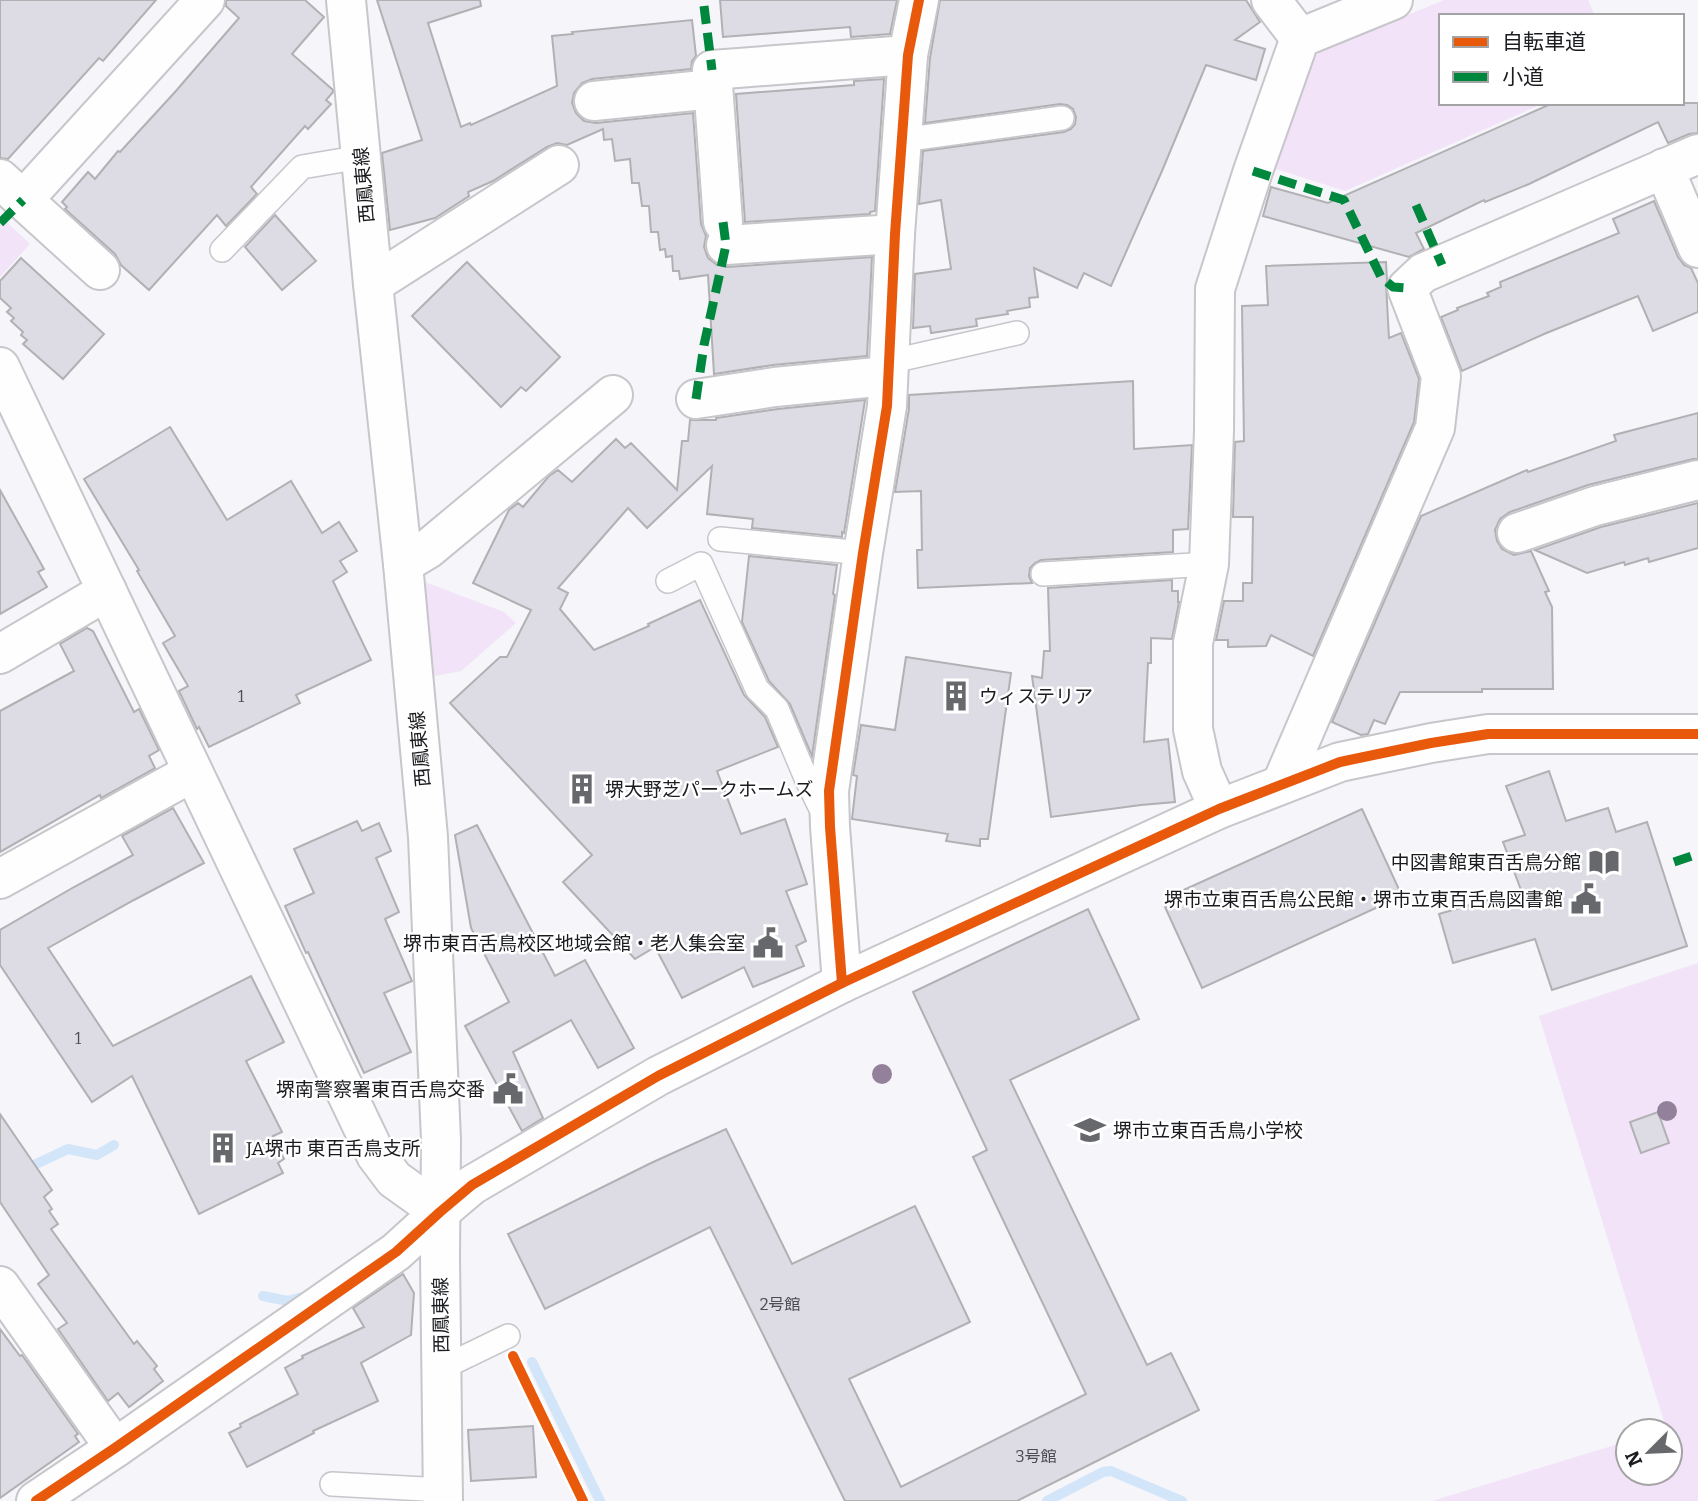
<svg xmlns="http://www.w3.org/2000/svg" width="1698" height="1501" font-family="Bitter,'Noto Sans JP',serif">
<rect width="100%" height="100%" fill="#f5f5fa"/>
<!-- green -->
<g fill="#f2e3f8">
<polygon points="1444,0 1588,0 1595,16 1441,16 1441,103 1544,103 1345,191 1276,169 1308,64 1321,51"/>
<polygon points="0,216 30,244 0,277"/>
<polygon points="422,581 504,612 516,623 461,671 430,677"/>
<polygon points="1698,963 1698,1501 1432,1501 1628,1441 1628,1473 1670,1473 1670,1431 1659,1431 1666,1428 1539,1016"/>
</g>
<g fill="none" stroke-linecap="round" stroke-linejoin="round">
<!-- stream -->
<g stroke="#d3e6f9" stroke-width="10">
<polyline points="0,1181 68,1149 97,1155 114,1145"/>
<polyline points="263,1296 288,1301 306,1296"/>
<polyline points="532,1362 600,1501"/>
<polyline points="1047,1501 1103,1472 1111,1471 1182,1501"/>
</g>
</g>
<!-- building -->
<g fill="#dddbe4" stroke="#b1b1b4" stroke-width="2">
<polygon points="0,0 156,0 103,61 99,58 8,159 0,158"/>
<polygon points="226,0 305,0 324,17 292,54 333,90 333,92 326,100 331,104 308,129 305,126 251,187 257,194 226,226 217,215 149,290 121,265 115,254 65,209 67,207 62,202 88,172 95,179 118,151 120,152 175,92 239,18 226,6"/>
<polygon points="377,0 480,0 481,6 428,23 461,127 470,123 471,125 557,86 552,36 573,34 572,32 692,20 696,56 692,61 691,69 592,79 582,83 574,93 572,103 576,113 584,121 596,123 693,113 701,224 706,236 704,247 708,258 717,265 727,267 872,257 867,356 773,365 714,374 708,275 680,279 679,271 673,271 672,256 666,257 665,249 660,250 658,232 651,232 649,206 642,206 639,183 632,183 630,159 615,161 612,139 604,140 603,129 567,145 557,143 547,147 493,181 468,192 469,196 435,218 390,230 382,153 422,140"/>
<polygon points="720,0 897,0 890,34 851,37 850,27 723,37"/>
<polygon points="940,0 1246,0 1260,22 1235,40 1265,49 1256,80 1206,65 1162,171 1111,286 1084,273 1077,288 1034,268 1038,297 1029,298 1030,307 1007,311 1008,314 976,319 977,326 931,333 930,326 913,328 915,274 951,269 941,200 919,204 923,151 1064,132 1071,129 1075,124 1076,117 1073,109 1067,105 1060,104 925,123 930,58"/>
<polygon points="884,79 875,211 870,212 870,214 745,222 736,94 854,85 854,81"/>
<polygon points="1553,103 1698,103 1698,133 1689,134 1668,143 1658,122 1529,184 1485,202 1484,200 1416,233 1424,249 1409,257 1263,216 1271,187 1328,203"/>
<polygon points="1654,201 1678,257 1684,265 1691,268 1698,283 1698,312 1653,331 1638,296 1544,334 1462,371 1441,317 1458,310 1457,308 1489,296 1487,293 1501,287 1500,282 1619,233 1613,219"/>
<polygon points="275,215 316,261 282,290 245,247"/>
<polygon points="21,258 104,334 63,379 23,344 27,340 21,335 23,332 11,321 14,318 7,312 11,308 0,298 0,281"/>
<polygon points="467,262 560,357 526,391 521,387 501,407 412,316"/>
<polygon points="1386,262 1387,281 1386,284 1389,338 1401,333 1419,379 1414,422 1313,656 1271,635 1266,646 1228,647 1228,640 1216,640 1224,601 1243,601 1243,583 1252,583 1253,517 1233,517 1235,442 1244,441 1242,306 1268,305 1266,266"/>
<polygon points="1133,381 1134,449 1192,445 1188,529 1173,530 1173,552 1041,560 1035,563 1030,568 1029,576 1032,583 918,588 917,550 922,550 921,491 895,492 909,409 909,395"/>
<polygon points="865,400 844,533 842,532 842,537 752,528 753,519 707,514 712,466 647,528 628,508 558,588 568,593 560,609 594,650 649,626 648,624 700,600 744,695 765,717 778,747 717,771 741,834 785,819 807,884 786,891 806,941 796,946 804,966 753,987 744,967 682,998 655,947 635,959 563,882 592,855 450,703 500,657 507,657 531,610 473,583 509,510 518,503 523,507 549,476 558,470 572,482 616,439 625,448 631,443 677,490 682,441 688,441 690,420 716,420 716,418 778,409"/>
<polygon points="1698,413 1698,459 1693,459 1588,485 1510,512 1500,519 1495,530 1497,541 1502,549 1514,555 1531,551 1549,591 1545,592 1552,607 1553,689 1482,689 1482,692 1400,692 1385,724 1374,720 1368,734 1361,735 1332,722 1421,516 1527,470 1528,472 1616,441 1614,435"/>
<polygon points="170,427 227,520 291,481 322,533 339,522 357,551 340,561 347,572 333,581 371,660 296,695 300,703 209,747 199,727 197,729 179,691 188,686 163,643 175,636 137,571 139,570 84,479"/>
<polygon points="0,490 44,569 38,572 47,587 0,614"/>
<polygon points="1698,503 1698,548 1649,562 1648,558 1625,565 1624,562 1587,573 1535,550 1601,527"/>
<polygon points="749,556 837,565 833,594 835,595 812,756 790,704 769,681 742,622"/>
<polygon points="1172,580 1172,591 1178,591 1178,602 1179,602 1172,639 1151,638 1151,663 1148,663 1144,742 1168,739 1175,802 1141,805 1051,817 1032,676 1042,678 1044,651 1050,651 1048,588"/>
<polygon points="87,628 93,631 134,712 139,709 159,750 149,756 155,768 101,798 100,795 0,852 0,711 74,671 60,644"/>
<polygon points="906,657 1011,673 988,839 980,839 980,846 946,841 948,834 852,819 857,776 853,775 861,725 895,730"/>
<polygon points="1549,771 1566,821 1608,808 1616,832 1647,822 1687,946 1552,990 1535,939 1453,963 1439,914 1521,890 1503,842 1525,835 1506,786"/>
<polygon points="173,808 204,863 134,900 48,948 113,1046 251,976 284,1042 246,1061 282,1132 273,1136 284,1159 278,1163 283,1173 199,1214 132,1076 92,1102 0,965 0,930 74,887 133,855 122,836"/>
<polygon points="1362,809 1402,896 1202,988 1165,907 1171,905 1168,897"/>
<polygon points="357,821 362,831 379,823 391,851 376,858 399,912 385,919 412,981 384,993 411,1052 364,1073 308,952 306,953 285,906 314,893 294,849"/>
<polygon points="477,825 555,976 585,960 634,1048 598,1068 571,1020 513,1052 543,1118 522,1131 465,1026 509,1002 471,928 455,835"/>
<polygon points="1088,909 1139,1019 1010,1080 1147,1365 1171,1353 1199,1410 1017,1501 845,1501 710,1227 545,1309 508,1234 651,1163 726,1129 792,1264 915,1206 970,1322 849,1379 901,1487 1086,1394 973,1157 987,1150 913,992"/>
<polygon points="1658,1112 1669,1143 1641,1153 1630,1122"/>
<polygon points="0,1114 52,1190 44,1197 52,1209 49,1211 58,1224 51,1229 134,1344 137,1341 157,1366 154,1369 163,1381 129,1407 118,1393 108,1401 58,1329 67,1323 38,1284 49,1275 0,1202"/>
<polygon points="403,1274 414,1293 411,1335 361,1363 378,1401 313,1431 314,1433 247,1467 229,1433 241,1427 240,1424 298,1394 285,1368 303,1358 302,1356 364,1327 353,1308"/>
<polygon points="0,1329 20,1356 22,1355 78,1434 75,1436 79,1442 0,1498"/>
<polygon points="533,1426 536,1477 471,1481 468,1430"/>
</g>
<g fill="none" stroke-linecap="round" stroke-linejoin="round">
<!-- lane casing -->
<g stroke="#c6c6cb" stroke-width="26">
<g id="lane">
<polyline points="902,140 1062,118"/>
<polyline points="222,250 302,167 361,157"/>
<polyline points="888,362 1017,333"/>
<polyline points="720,539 863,553"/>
<polyline points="1043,574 1209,564"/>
<polyline points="668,581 701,564 757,689 777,709 806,778 824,815"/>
<polyline points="442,1368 508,1336"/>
<polyline points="332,1484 443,1490"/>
</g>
</g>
<!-- street casing -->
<g stroke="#c6c6cb" stroke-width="42">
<g id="street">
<polyline points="1271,0 1300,38"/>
<polyline points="594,101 713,89"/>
<polyline points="1664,168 1698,248"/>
<polyline points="0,179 100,270"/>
<polyline points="23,200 205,0"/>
<polyline points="723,222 712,70 908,55"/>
<polyline points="726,245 895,234"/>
<polyline points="373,284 559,165"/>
<polyline points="696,399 775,387 887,376"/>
<polyline points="1517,533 1595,506 1698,480"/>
<polyline points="403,564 428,549 613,395"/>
<polyline points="0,654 107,591"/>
<polyline points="1282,783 1435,428 1441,376 1407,288 1423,273 1698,154"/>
<polyline points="1219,809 1202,771 1193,729 1193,643 1209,564 1214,431 1215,289 1253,171 1300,38 1393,0"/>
<polyline points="0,879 193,772"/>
<polyline points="842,983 830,827 829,791 863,553 887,406 895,234 908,55 919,0"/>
<polyline points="0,1286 115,1448"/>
<polyline points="36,1501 115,1448 396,1252 440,1212"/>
</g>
</g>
<!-- secondary casing -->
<g stroke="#c6c6cb" stroke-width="42">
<g id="secondary">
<polyline points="346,0 373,284 403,564 428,837 441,1140 440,1258 443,1501"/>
<polyline points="0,367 376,1155 394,1179 440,1212 472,1185 658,1076 842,983 1219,809 1340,762 1431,743 1488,734 1698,734"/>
</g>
</g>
<!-- lane -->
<use href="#lane" stroke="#fefefe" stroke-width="23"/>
<!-- street -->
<use href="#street" stroke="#fefefe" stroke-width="38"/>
<!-- secondary -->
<use href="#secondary" stroke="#fefefe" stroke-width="38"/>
<!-- quiet -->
<g stroke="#00873e" stroke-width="9" stroke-dasharray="18 9" stroke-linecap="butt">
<polyline points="704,6 712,70"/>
<polyline points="1253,171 1344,200 1381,277 1393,287 1407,288"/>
<polyline points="1416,205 1442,265"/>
<polyline points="0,223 23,200"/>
<polyline points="696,399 704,345 726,245 723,222"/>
<polyline points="1674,862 1692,856"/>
</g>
<!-- cycleway casing -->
<g stroke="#fff" stroke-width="15">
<g id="cycleway">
<polyline points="842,983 830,827 829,791 863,553 887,406 895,234 908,55 919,0"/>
<polyline points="513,1356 583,1501"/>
<polyline points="36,1501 115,1448 396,1252 440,1212 472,1185 658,1076 842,983 1219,809 1340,762 1431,743 1488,734 1698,734"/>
</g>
</g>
<!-- cycleway -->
<use href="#cycleway" stroke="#e8590c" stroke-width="10"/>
</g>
<!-- trees -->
<g fill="#93809a">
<circle cx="882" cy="1074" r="10"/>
<circle cx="1667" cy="1111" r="10"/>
</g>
<!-- icons -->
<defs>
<g id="building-bare" transform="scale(2.415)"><path d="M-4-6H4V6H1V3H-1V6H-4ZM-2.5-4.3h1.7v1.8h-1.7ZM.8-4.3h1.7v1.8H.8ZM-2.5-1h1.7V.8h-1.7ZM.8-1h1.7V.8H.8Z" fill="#67686c" stroke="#fff" stroke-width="2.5" paint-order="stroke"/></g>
<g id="library-bare" transform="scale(2.415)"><path d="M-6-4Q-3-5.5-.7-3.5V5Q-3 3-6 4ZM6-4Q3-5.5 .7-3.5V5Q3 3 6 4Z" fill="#67686c" stroke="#fff" stroke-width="2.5" paint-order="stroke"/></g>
<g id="civic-bare" transform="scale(2.415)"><path d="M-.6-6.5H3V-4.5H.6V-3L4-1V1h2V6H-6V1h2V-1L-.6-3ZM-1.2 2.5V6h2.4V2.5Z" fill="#67686c" stroke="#fff" stroke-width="2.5" paint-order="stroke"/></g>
<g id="school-bare" transform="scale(2.415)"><path d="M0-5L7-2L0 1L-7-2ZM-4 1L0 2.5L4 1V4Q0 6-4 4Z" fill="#67686c" stroke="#fff" stroke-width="2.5" paint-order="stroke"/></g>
</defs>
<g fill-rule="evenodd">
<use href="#building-bare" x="956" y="696"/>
<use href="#building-bare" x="582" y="789"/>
<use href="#library-bare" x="1604" y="862"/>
<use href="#civic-bare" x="1586" y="899"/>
<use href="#civic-bare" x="768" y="943"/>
<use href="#civic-bare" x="508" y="1089"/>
<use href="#school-bare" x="1090" y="1130"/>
<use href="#building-bare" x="223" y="1148"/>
</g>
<g text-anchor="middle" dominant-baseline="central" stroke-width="5" stroke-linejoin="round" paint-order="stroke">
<!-- number labels -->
<g font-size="16" fill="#4c4c50">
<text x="241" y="696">1</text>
<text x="78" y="1038">1</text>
<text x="780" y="1304">2号館</text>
<text x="1036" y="1456">3号館</text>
</g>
<!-- street labels -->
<g font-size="19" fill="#1b1c1f" stroke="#fff">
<text transform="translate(364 185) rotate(-95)">西鳳東線</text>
<text transform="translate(420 749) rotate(-95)">西鳳東線</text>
<text transform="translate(441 1315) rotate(-91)">西鳳東線</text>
</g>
<!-- poi labels -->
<g font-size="19" fill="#1b1c1f" stroke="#fff" text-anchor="start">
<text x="979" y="696">ウィステリア</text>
<text x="605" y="789">堺大野芝パークホームズ</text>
<text x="1581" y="862" text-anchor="end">中図書館東百舌鳥分館</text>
<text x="1563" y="899" text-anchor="end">堺市立東百舌鳥公民館・堺市立東百舌鳥図書館</text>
<text x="745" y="943" text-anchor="end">堺市東百舌鳥校区地域会館・老人集会室</text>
<text x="485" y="1089" text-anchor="end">堺南警察署東百舌鳥交番</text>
<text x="1113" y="1130">堺市立東百舌鳥小学校</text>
<text x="246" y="1148">JA堺市 東百舌鳥支所</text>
</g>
</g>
<!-- legend -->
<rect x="1439" y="14" width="245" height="91" fill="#ffffff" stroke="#a4a4a5" stroke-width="2"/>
<rect x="1453" y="37" width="35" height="10" fill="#e8590c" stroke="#a4a4a5" stroke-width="2"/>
<text x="1502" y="49" font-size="21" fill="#1b1c1f">自転車道</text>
<rect x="1453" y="72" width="35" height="10" fill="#00873e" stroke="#a4a4a5" stroke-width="2"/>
<text x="1502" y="84" font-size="21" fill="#1b1c1f">小道</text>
<!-- north arrow -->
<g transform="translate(1649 1452) rotate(246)"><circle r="33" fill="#ffffff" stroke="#a4a4a5" stroke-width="2"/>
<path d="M0-5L12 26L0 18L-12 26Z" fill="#67686c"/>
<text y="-10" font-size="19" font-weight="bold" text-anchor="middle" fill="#1b1c1f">N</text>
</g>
</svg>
